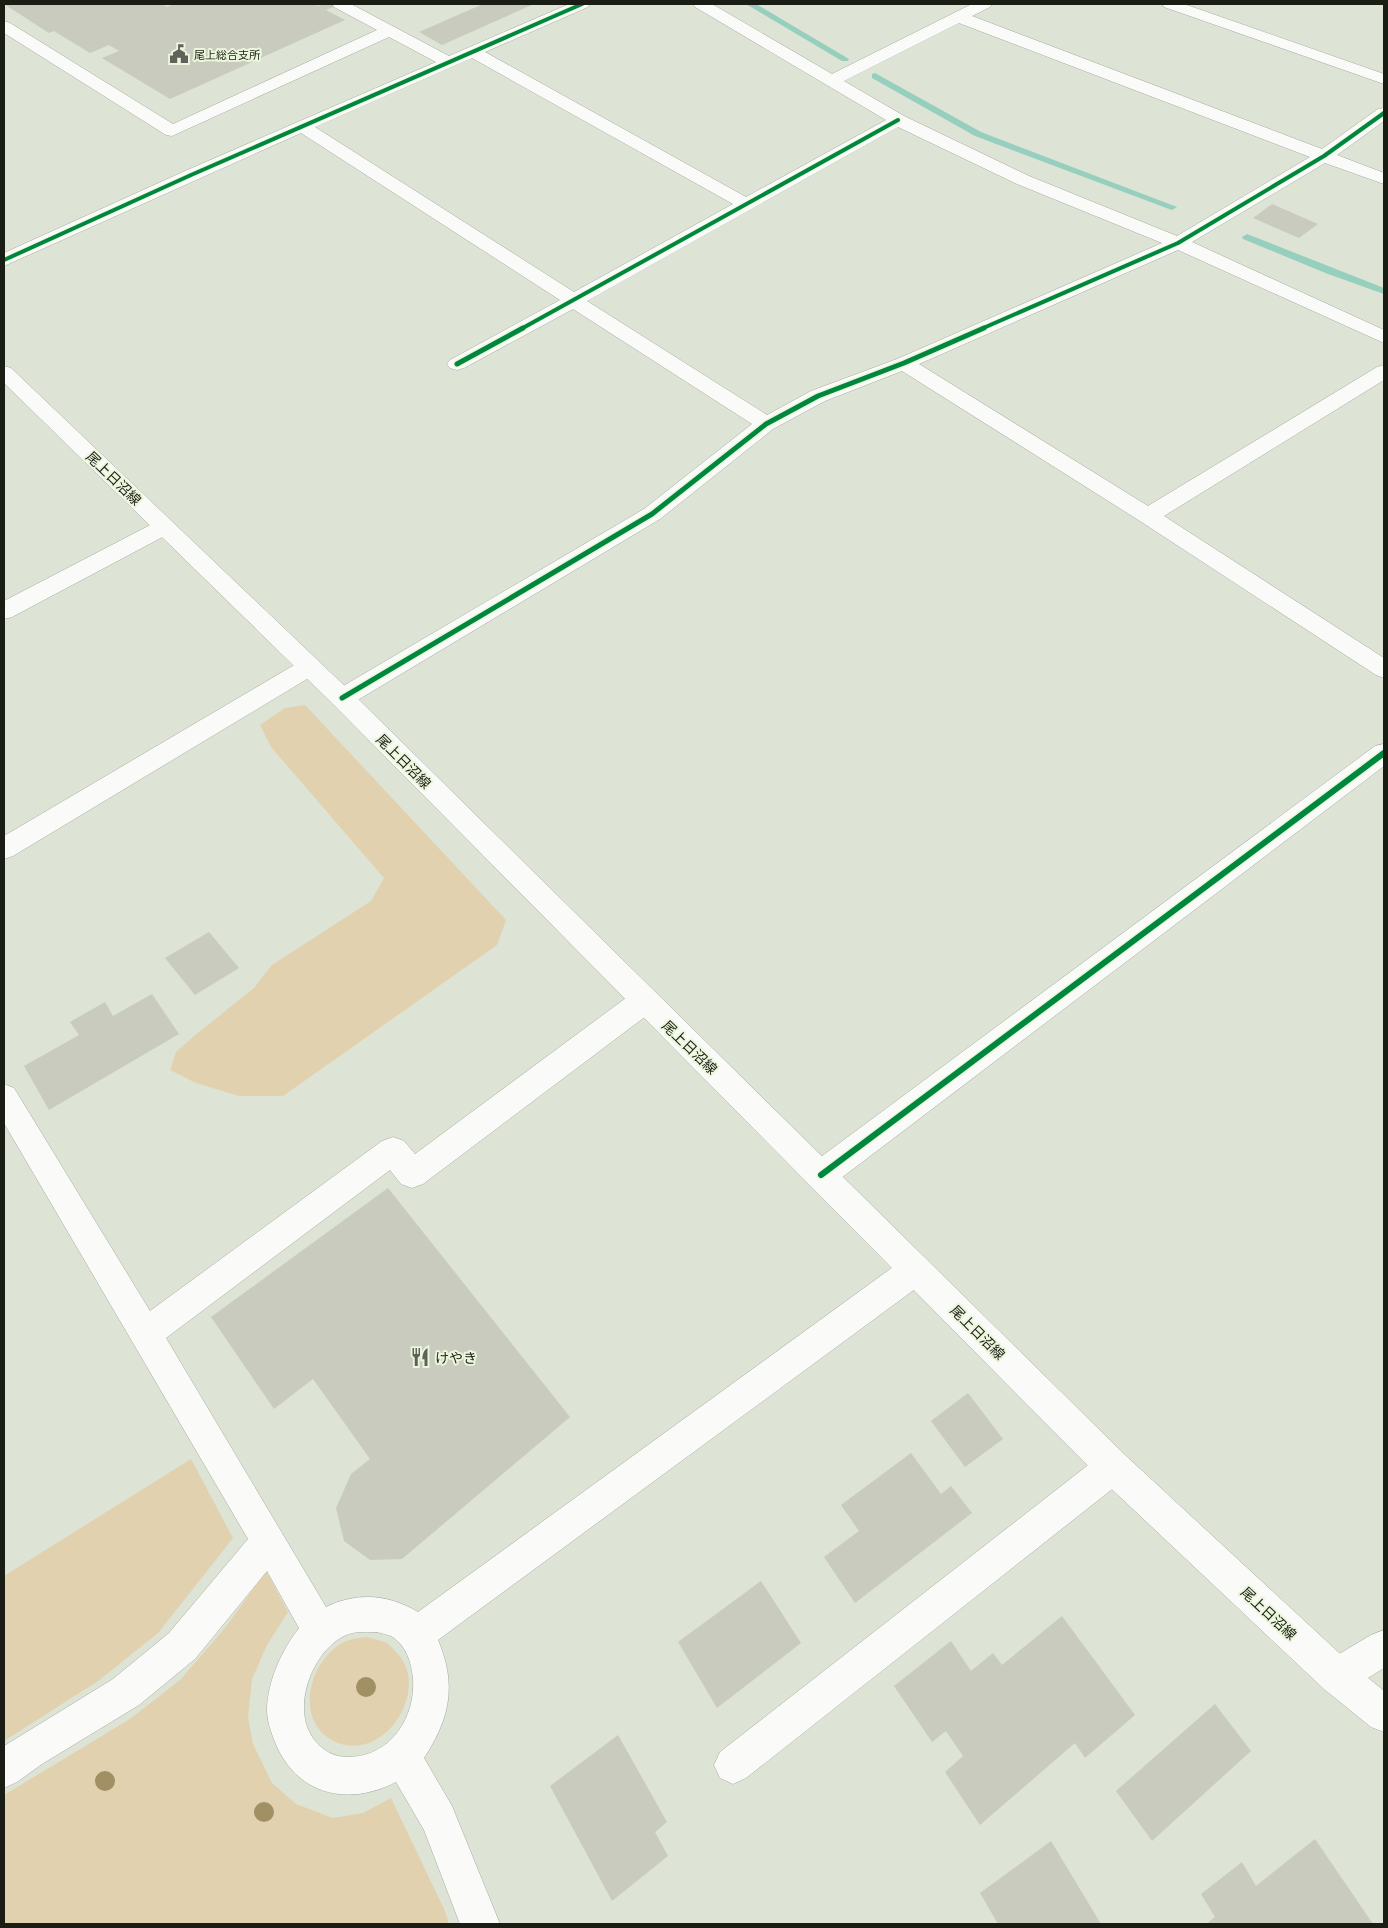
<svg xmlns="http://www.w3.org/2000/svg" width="1388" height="1928" font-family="Commissioner,'Noto Sans JP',sans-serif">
<rect width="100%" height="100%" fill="#dde3d5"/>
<!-- green -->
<g fill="#e2d1ae">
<polygon points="305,705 506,920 497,945 283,1096 239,1096 196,1083 170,1070 176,1052 194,1036 254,988 272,965 371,901 384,878 271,747 260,725 285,708"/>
<polygon points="191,1459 233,1538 158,1633 98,1681 4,1741 4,1576"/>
<polygon points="266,1571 288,1612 267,1645 252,1679 248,1717 253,1744 272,1783 296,1804 333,1818 363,1813 391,1798 445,1911 449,1924 4,1924 4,1795 130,1719 180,1680 225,1628"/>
<path d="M366 1637C372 1639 379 1640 385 1642 389 1644 393 1649 396 1652 431 1686 389 1758 341 1744 331 1741 320 1733 315 1723 301 1695 317 1656 344 1642 351 1639 360 1638 366 1637Z"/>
</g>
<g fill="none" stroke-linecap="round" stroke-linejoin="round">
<!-- stream -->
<g fill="#97cfbe" fill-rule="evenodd">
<polygon points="746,4 756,4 849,59 848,61 842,61"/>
<polygon points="875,73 981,132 1177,207 1172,210 1169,209 975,136 872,78 872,74"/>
<polygon points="1247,234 1384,288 1384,294 1328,274 1243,239 1242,237"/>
</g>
</g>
<!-- building -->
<g fill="#c9cbbf">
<polygon points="4,4 162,4 167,7 174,4 314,4 318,6 324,4 341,4 326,10 345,20 170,99 102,58 119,51 109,45 90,53 54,31 49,33"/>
<polygon points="483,4 534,4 442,45 419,32"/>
<polygon points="1272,204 1318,224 1299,238 1253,218"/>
<polygon points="209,932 239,968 195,995 165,958"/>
<polygon points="152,994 179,1034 49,1110 24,1066 79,1035 70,1022 105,1002 113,1016"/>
<polygon points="388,1188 570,1417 402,1559 370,1560 344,1541 336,1508 351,1474 370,1459 313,1379 274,1409 211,1317"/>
<polygon points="968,1393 1003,1439 965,1467 931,1421"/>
<polygon points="911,1453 941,1494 951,1486 972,1513 855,1603 824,1557 859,1531 841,1505"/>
<polygon points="761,1581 801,1643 717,1708 678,1642"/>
<polygon points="1062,1616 1135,1715 1085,1758 1075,1743 980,1825 945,1772 963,1756 946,1731 932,1742 894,1686 951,1641 971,1671 993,1653 1002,1665"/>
<polygon points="1215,1704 1251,1751 1152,1841 1116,1791"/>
<polygon points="618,1735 667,1822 655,1832 668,1856 612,1901 550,1786"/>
<polygon points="1315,1839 1373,1924 1206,1924 1215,1917 1201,1894 1242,1862 1256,1886"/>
<polygon points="1051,1841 1101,1924 998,1924 980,1893"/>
</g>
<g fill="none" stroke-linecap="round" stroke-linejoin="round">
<!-- minor casing -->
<g stroke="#a7aba0" stroke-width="1">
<g id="minor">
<path d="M332 4H351L449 56 569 4H590L588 7 485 52 746 197 886 120 695 7 693 4H712L832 74 972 4H992L990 7 972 16 1322 149 1378 109 1384 108V121L1337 155 1384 173V184L1325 163 1192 242 1384 330V343L1178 250 919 364 1148 506 1377 367 1384 365V380L1164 516 1384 658V678L1376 675 1140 521 902 371 825 401 773 429 660 519 351 704 342 707 333 704 330 698 333 692 644 509 752 424 573 309 464 368 457 370 450 368 447 364 450 360 560 300 301 133 4 266V253L185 171 436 62 389 37 172 136 166 135 4 33V21L10 23 173 124 377 30 334 7ZM959 23 1310 157 1177 236 1029 176 904 116 844 81ZM472 58 733 204 574 292 315 127ZM898 127 1017 184 1162 243 897 359 811 391 767 415 587 301Z"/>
<polygon points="1162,4 1184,4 1384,74 1384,84 1164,7"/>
<polygon points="164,519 172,522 175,527 172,532 12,617 4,619 4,601 156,522"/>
<polygon points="309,658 317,661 321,667 317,673 13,856 4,859 4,836 301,661"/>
<polygon points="1384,744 1384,766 832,1185 821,1189 810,1185 806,1175 810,1165 1375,746"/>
<path d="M644 989 654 992 658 1001 654 1010 423 1184 412 1188 401 1184 390 1170 166 1338 326 1607C357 1592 388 1594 418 1612L904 1259 915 1255 926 1259 931 1270 926 1281 438 1640C457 1685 450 1718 424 1758L452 1806 500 1924H460L424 1830 396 1782C348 1807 296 1795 275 1742 271 1732 267 1721 267 1709 268 1680 282 1650 299 1628L267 1571 195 1659 139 1705 42 1764 17 1782 4 1788V1746L113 1679 169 1633 248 1539 4 1123V1084L14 1088 150 1311 382 1141 393 1137 404 1141 415 1154 634 992ZM376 1632C381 1633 386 1634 391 1636 406 1645 411 1661 413 1678 416 1717 391 1756 350 1757 335 1757 326 1753 316 1742 289 1712 311 1651 346 1635 355 1631 366 1632 376 1632Z"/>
<polygon points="1113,1450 1125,1455 1130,1467 1125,1479 746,1778 733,1784 720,1778 714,1765 720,1752 1101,1455"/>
<polygon points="1384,1630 1384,1668 1350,1689 1337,1694 1324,1689 1319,1676 1324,1663 1371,1635"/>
</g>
</g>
<!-- major casing -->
<g stroke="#a7aba0" stroke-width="1">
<polygon id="major" points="4,366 11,368 351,692 1125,1455 1350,1663 1384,1691 1384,1732 1371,1727 1324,1689 1101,1479 333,704 4,383"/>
</g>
<!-- minor -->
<use href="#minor" fill="#fafbf9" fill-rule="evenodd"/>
<!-- major -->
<use href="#major" fill="#fafbf9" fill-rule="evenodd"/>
<!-- cycleway-far2 casing -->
<g stroke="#ebf6dc" stroke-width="5.5">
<g id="cycleway-far2">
<polyline points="4,260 191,175 582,4"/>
<polyline points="521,329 898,120"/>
<polyline points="981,329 1178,243 1324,156 1384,113"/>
</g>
</g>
<!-- cycleway-far1 casing -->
<g stroke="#ebf6dc" stroke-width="8">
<g id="cycleway-far1">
<polyline points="457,364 523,328"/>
<polyline points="342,698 652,514 766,424 818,396 904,363 984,328"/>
</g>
</g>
<!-- cycleway casing -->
<g stroke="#ebf6dc" stroke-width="9">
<polyline id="cycleway" points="821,1175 1384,753"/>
</g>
<!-- cycleway-far2 -->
<use href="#cycleway-far2" stroke="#00873e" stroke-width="4"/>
<!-- cycleway-far1 -->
<use href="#cycleway-far1" stroke="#00873e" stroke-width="5"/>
<!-- cycleway -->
<use href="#cycleway" stroke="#00873e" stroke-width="6"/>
</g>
<!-- trees -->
<g fill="#a29065">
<circle cx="366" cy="1687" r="10"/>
<circle cx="105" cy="1781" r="10"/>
<circle cx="264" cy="1812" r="10"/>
</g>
<!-- icons -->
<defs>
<g id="civic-bare" transform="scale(1.5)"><path d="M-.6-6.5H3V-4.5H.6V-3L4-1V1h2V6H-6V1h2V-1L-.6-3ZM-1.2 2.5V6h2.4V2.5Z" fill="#5e6258" stroke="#ebf6dc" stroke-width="2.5" paint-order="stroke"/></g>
<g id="restaurant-bare" transform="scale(1.5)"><path d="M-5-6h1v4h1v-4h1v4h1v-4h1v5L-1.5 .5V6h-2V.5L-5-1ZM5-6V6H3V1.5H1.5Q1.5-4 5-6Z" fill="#5e6258" stroke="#ebf6dc" stroke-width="2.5" paint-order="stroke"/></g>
</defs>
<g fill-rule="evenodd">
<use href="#civic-bare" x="179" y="54"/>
<use href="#restaurant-bare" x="420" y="1357"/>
</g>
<g text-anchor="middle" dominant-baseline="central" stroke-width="4" stroke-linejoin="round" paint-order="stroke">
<!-- far-poi labels -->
<g font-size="11" fill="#1a1d14" stroke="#ebf6dc" text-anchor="start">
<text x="194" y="54">尾上総合支所</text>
</g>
<!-- street labels -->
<g font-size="14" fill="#1a1d14" stroke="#ebf6dc">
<text transform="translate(114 478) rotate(44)">尾上日沼線</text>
<text transform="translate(404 761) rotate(45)">尾上日沼線</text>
<text transform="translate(690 1047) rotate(44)">尾上日沼線</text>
<text transform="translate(978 1332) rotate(45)">尾上日沼線</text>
<text transform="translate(1269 1613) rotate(43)">尾上日沼線</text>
</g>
<!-- poi labels -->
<g font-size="14" fill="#1a1d14" stroke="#ebf6dc" text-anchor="start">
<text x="435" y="1357">けやき</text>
</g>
</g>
<!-- border -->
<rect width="1388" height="1928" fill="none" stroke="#1a1d14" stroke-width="10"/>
</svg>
